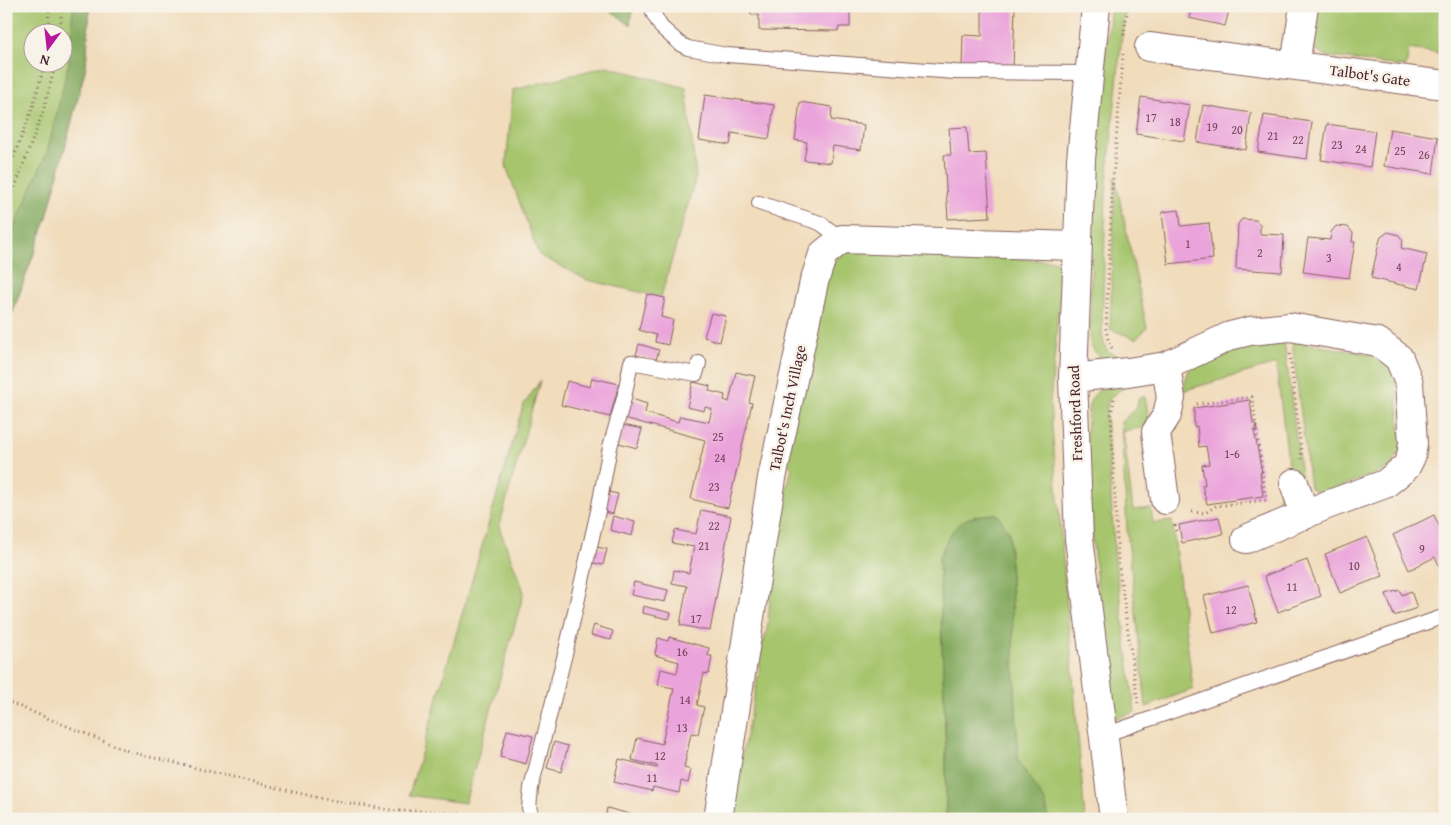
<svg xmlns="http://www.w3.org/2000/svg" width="1451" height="825" font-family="'Gentium Book Plus',serif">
<rect width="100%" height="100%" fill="#f7f3e8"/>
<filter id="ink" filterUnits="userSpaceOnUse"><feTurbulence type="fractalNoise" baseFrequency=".02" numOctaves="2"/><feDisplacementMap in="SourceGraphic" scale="10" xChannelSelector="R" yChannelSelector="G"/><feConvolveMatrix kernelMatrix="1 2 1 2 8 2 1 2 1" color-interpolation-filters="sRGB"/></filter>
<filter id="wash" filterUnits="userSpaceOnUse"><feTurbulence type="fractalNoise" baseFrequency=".0096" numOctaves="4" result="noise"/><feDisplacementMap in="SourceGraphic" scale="20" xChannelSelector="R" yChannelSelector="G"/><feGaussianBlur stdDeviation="1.12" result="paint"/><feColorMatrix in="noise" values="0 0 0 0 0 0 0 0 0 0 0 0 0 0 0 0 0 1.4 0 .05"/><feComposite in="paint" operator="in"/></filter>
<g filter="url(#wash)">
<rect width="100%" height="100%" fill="#f1dcbb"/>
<!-- green -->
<g fill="#a6c56d" stroke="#78724c" fill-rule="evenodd">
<path d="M9 6H90L86 66 47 217 6 331V66L10 47ZM32 32H62V62H32Z"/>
<path d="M1111 6H1125L1106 191 1102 335C1107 359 1110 348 1122 360 1106 362 1097 359 1090 343L1092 176Z"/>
<polygon points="1315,6 1445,6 1445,54 1409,49 1406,67 1325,56 1312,48 1310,38"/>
<polygon points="607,66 686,88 696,176 661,297 587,280 539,255 506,166 513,90"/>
<polygon points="1115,177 1147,328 1136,339 1110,329"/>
<path d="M865 251 1063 261 1050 404 1085 819H1048L1046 803 1018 761 1009 532 997 514C960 515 953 526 939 558L946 755V819H729L760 667 754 662C755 650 760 651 764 641 770 623 769 601 771 581L763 579 779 489 788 485 792 468 784 460 824 279 841 253Z"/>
<path d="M1284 341 1301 476C1286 493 1280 510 1260 520 1279 504 1282 496 1280 472L1289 469 1276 364 1182 391 1189 370C1225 352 1242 343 1284 341Z"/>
<polygon points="1292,341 1380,356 1395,375 1402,446 1390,468 1321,494 1310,488"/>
<polygon points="540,381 499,527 524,592 465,803 409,795 523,406"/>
<path d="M1122 386V389C1111 395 1107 401 1106 413L1115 561 1135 712 1114 719C1108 671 1073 426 1092 398 1099 387 1110 387 1122 386Z"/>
<polygon points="1139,397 1145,397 1150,423 1141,428 1123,431 1133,510 1151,508 1153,523 1172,521 1193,689 1146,707 1127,530 1121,422 1137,407"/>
</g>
<!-- forest -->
<g fill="#84aa60" stroke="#676446">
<polygon points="73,6 90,6 86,66 47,217 6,331 6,247 48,149 69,62"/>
<polygon points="603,6 633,6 630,25"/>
<path d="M997 514 1009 532 1018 761 1046 803 1048 819H946V755L939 558C953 525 959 515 997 514Z"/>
</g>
<!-- water -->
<polygon fill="#55a5cf" stroke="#50627d" points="6,6 9,6 10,47 6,66"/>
<g id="blocks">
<!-- building -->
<g fill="#eba4db">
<polygon points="751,6 850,6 850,27 839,27 838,31 759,30 759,15 751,15"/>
<polygon points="982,6 1015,6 1013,68 962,67 963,35 982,36"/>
<polygon points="1192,6 1230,6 1225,26 1189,18"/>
<polygon points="705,95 774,105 769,139 732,133 730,145 699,140"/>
<polygon points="1141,97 1190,105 1184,141 1136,134"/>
<polygon points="800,102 832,107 831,120 864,125 861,150 833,146 831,163 804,160 807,142 795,140"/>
<polygon points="1203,105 1251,113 1246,150 1197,142"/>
<polygon points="1264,115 1312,122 1307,159 1258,152"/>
<polygon points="1327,124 1375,131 1370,167 1321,160"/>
<polygon points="967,127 969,154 986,153 990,217 948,219 944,155 951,155 949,128"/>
<polygon points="1390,129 1438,137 1433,174 1384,166"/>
<polygon points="1179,210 1181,226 1209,223 1213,259 1168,264 1162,212"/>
<polygon points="1242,219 1256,220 1260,225 1260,234 1284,235 1282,272 1236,269 1238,224"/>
<polygon points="1336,226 1348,227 1353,233 1352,242 1355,242 1349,278 1303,272 1308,238 1330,240 1331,232"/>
<polygon points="1388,232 1399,235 1403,241 1401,248 1427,254 1419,289 1371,278 1379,243 1381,237"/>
<polygon points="647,294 665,298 661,317 673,320 668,345 655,342 656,335 639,330"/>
<polygon points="711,313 726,316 720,342 704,337"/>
<polygon points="639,344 659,350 656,360 636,355"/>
<polygon points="736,372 755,376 749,402 752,403 728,508 691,499 705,440 624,418 629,398 647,404 645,413 678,422 680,416 709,422 712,409 705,407 704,411 687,407 693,382 710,386 709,391 725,395 724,400 729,402"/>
<polygon points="592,378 619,384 610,417 561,405 567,381 590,387"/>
<polygon points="1250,400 1253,424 1256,424 1257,430 1254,430 1262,473 1260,473 1263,496 1207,504 1202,485 1205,485 1202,465 1209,464 1206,446 1199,447 1197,426 1194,427 1194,408"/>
<polygon points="623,425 642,429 637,448 619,443"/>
<polygon points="608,492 618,494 613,514 604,512"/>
<polygon points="701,510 731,516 710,631 680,625 687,586 672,583 674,570 689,573 694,547 672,543 675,530 696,534"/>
<polygon points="1434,515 1445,538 1445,567 1441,569 1435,557 1409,570 1393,535"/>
<polygon points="613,516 635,522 632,536 610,530"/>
<polygon points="1219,517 1223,534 1182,543 1179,525"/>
<polygon points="1367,537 1383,576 1340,593 1325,554"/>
<polygon points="596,547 607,549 603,565 593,563"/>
<polygon points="1307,560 1321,596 1278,612 1264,576"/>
<polygon points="634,582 668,590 665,602 631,595"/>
<polygon points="1248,585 1257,622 1213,633 1204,596"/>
<polygon points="1400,590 1402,595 1411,591 1417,608 1394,616 1386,594"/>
<polygon points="643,606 671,613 669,619 642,613"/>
<polygon points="594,625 613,631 611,640 591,635"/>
<polygon points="669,637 709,648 708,656 712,656 709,674 704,673 697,705 704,707 698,734 691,733 684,768 691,770 688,783 681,781 679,793 653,787 652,791 614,782 619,759 657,768 658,766 632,760 637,738 662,744 674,688 658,685 661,669 677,673 679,662 655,655 658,638 668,641"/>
<polygon points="507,730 533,736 526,764 500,757"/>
<polygon points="554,742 568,746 561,772 547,768"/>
<polygon points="607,808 637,816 636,819 605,819"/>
</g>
</g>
</g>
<g filter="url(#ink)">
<use href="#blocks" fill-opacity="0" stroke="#84615d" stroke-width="1"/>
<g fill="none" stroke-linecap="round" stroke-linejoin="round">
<!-- lane casing -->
<g stroke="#84615d" stroke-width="16">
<g id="lane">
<polyline points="653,6 653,13 661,27 680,44 688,48 727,55 955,72 1088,73"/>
<polyline points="759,203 820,223 842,239"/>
<polyline points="1104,735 1445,616"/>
<polyline points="533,819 529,808 531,788 567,646 598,511 610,447 624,398 631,362 696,374 699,363"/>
</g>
</g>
<!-- street casing -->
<g stroke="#84615d" stroke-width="30">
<g id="street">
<polyline points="1149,47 1445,85"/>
<polyline points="1295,65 1304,6"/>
<polyline points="1073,378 1128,372 1166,366 1230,336 1250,331 1290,327 1378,342 1399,358 1409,383 1413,443 1411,457 1406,467 1385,484 1327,505 1246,539"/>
<polyline points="1294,483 1305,515"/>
<polyline points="1165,500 1156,432 1167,415 1171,398 1166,366"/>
<polyline points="718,819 772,478 814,282 823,254 842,239 1076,246"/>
</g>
</g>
<!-- secondary casing -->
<g stroke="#84615d" stroke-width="30">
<polyline id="secondary" points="1096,6 1081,159 1073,378 1079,538 1114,819"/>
</g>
<!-- path -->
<g stroke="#84615d" stroke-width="3" stroke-dasharray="1 4" stroke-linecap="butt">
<polyline points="48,32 49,6"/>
<polyline points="60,32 62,6"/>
<polyline points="1124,35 1128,6"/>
<polyline points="6,176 33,107 45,62"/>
<polyline points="6,211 43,112 56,62"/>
<polyline points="1112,348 1109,344 1106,329 1112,191 1123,54"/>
<polyline points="1290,354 1302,459"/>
<polyline points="1114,399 1111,415 1118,560 1138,703"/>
<polyline points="1192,512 1205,513 1216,506 1266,500 1252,397 1196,404"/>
<polyline points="1175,525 1176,533"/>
<polyline points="6,701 130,752 319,798 397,811 428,811 462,814 477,819"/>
</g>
<!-- lane -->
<use href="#lane" stroke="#fff" stroke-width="14"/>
<!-- street -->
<use href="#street" stroke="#fff" stroke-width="28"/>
<!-- secondary -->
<use href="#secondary" stroke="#fff" stroke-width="28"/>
</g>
</g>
<g text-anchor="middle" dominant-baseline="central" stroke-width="5" stroke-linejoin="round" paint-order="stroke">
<!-- number labels -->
<g font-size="12" fill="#724057">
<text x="1151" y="117">17</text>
<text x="1175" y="121">18</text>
<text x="1212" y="126">19</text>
<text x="1237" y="129">20</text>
<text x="1273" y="135">21</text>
<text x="1298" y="139">22</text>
<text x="1337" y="144">23</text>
<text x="1361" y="148">24</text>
<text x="1400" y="150">25</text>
<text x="1424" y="154">26</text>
<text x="1188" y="243">1</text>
<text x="1260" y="252">2</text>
<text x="1329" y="257">3</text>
<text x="1399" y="266">4</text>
<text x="718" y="436">25</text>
<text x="1232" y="453">1-6</text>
<text x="720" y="457">24</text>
<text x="714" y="486">23</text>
<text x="714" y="525">22</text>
<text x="704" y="545">21</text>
<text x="1422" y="548">9</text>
<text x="1354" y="565">10</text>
<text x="1292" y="586">11</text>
<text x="1231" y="609">12</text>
<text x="696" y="618">17</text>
<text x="682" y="651">16</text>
<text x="685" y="699">14</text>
<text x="682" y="727">13</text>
<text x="660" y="755">12</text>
<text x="652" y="777">11</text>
</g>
<!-- street labels -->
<g font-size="15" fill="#4a1f2b" stroke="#f7f3e8">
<text transform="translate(1370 75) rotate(8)">Talbot's Gate</text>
<text transform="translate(787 408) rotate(-78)">Talbot's Inch Village</text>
<text transform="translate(1075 413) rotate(-92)">Freshford Road</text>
</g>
</g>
<!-- margin -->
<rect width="1451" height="825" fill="none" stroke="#f7f3e8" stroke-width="25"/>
<!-- north arrow -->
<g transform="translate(48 48) rotate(195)"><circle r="24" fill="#f7f3e8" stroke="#b29e9c"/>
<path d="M0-4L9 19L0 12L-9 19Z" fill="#b5179e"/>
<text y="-8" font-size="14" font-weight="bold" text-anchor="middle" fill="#4a1f2b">N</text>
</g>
</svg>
